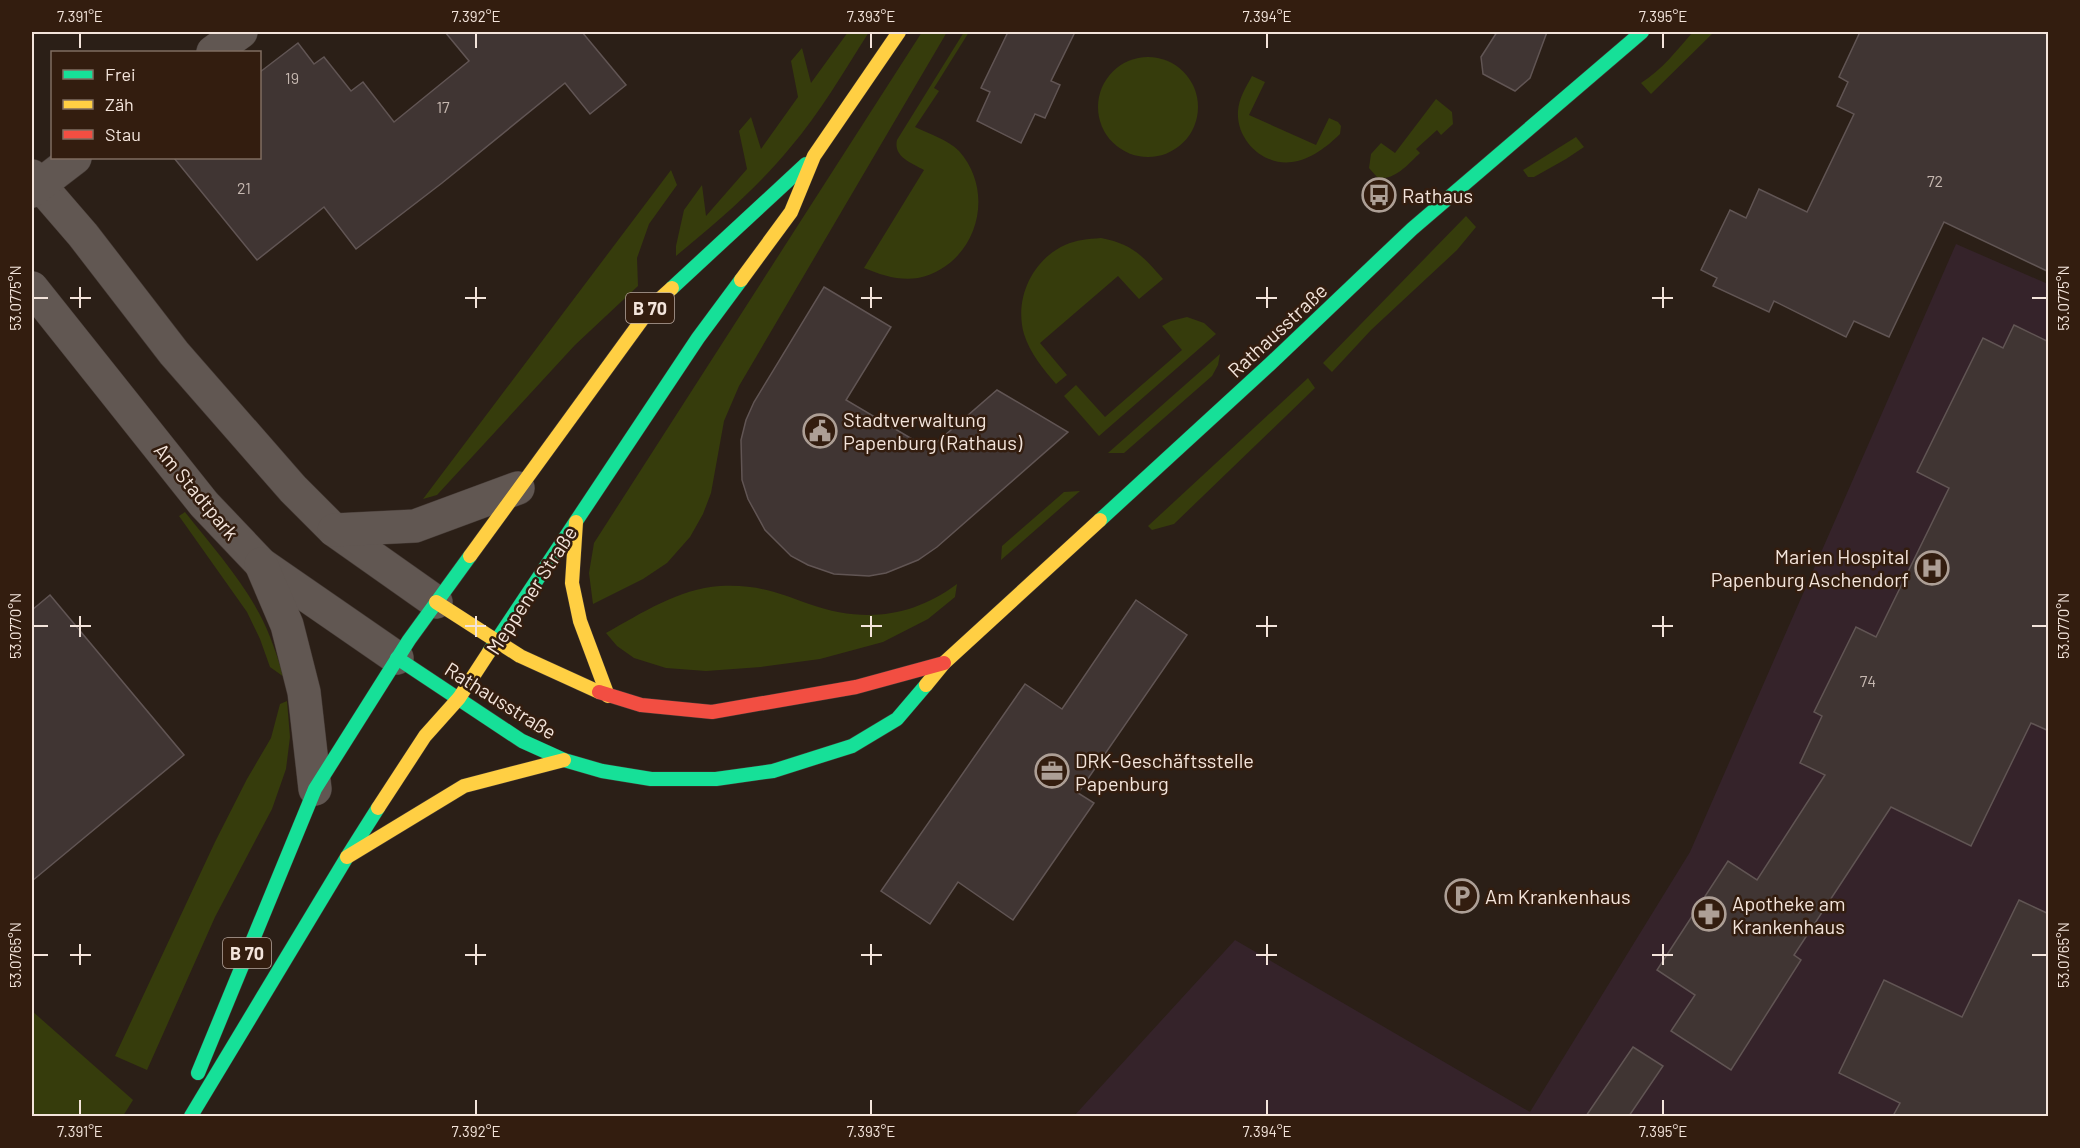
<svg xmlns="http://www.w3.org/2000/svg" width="2080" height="1148" font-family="Barlow,sans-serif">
<rect width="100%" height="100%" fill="#2b1f17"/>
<!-- medical -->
<polygon fill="#35232a" points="1956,244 2048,284 2048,1116 1074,1116 1235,940 1530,1112 1690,852"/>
<!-- green -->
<g fill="#363c0c">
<path d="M848 32H869C844 71 820 113 789 149 756 189 716 223 676 256V246L684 210 702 185 706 216 747 169 739 131 751 117 761 149 798 97 791 61 802 48 811 83Z"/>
<polygon points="922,32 947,32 739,386 724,421 711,493 703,514 690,537 667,563 643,579 593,604 589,573 594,543"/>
<path d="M964 32H969L934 88 939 91 915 127C929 134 947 139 959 151 998 195 975 266 918 278 899 281 881 275 864 268L924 170C912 163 893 157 897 140Z"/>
<path d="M1693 32H1714L1651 94 1641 83C1662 70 1677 50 1693 32Z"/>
<circle cx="1148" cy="107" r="50"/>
<path d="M1252 76 1265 82 1249 115 1316 145 1329 118 1338 122 1341 126 1340 134C1328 146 1310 160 1292 162 1263 166 1236 140 1238 111 1239 98 1246 87 1252 76Z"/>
<path d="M1436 99 1452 112 1453 124 1441 135 1437 130 1416 149 1420 153C1408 164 1394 182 1377 177L1369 168 1371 154 1381 143 1395 153Z"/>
<polygon points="1576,137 1584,147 1566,159 1534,177 1528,177 1523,170"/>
<polygon points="671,170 677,185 649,224 637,258 638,286 575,345 437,495 423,499"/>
<polygon points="1466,216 1476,227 1457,250 1371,330 1332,372 1323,363"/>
<path d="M1101 238C1132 244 1142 255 1163 279L1139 299 1118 276 1040 343 1067 375 1056 384C1043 369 1030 353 1024 334 1014 299 1032 260 1065 245 1076 240 1088 239 1101 238Z"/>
<polygon points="1187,317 1204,323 1216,334 1099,436 1064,396 1076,385 1105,417 1182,350 1162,326 1171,321"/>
<polygon points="1220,354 1218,365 1212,376 1124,453 1108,453"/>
<polygon points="1308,378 1315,388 1174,524 1152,530 1148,526"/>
<polygon points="1080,491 1001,560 1002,546 1064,492"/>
<path d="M185 512C211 545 239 576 259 613 270 633 277 656 284 677L270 667 260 639 247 612 179 516Z"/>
<path d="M957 584 955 597 928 619 883 642 820 659 761 667 706 671 666 668 634 658 617 646 606 633C642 613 678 589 720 586 755 584 777 592 809 604 863 623 911 618 957 584Z"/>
<polygon points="287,701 290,737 286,769 272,809 215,917 147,1070 115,1056 215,842 247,779 271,738 280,704"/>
<polygon points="32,1011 133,1100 123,1116 32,1116"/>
</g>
<!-- building -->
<g fill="#403533" stroke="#615554" stroke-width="1.5">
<polygon points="445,32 582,32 626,85 590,114 565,83 442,183 356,249 324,207 257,260 174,158 260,158 260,72 298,43 314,64 324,57 351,91 363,82 394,122 469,61"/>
<polygon points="1008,32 1075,32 1051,81 1060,85 1045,118 1035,114 1021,143 977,121 990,92 981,88"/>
<polygon points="1497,32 1547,32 1530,78 1515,91 1483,74 1481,57"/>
<polygon points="1860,32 2049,32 2049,272 1944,222 1889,337 1854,321 1846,337 1774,301 1769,312 1713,286 1717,278 1701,270 1730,210 1746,218 1759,189 1807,212 1854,114 1837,106 1848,82 1839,77"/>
<polygon points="824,287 891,327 846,400 929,449 997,390 1068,432 937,547 918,560 886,573 869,576 834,574 808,565 791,556 765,530 748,499 742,480 741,440 746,420 754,402"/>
<polygon points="2014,325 2049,342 2049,731 2031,723 1971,846 1891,807 1794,955 1801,960 1731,1070 1671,1031 1695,995 1657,970 1728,861 1757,880 1825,775 1800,763 1822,716 1814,712 1856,627 1876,637 1949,488 1917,472 1983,338 2003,348"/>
<polygon points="50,595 184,755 32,881 32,610"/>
<polygon points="1136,600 1187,635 1078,793 1094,803 1013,920 958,882 930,924 881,891 1025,684 1062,709"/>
<polygon points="2019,900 2049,914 2049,1116 1893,1116 1900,1103 1839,1073 1884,980 1962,1017"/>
<polygon points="1633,1047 1663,1066 1629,1116 1586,1116"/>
</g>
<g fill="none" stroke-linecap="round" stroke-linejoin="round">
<!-- street casing -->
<g stroke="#443934" stroke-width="34">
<g id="street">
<polyline points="213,52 241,32"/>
<polyline points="32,176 83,235 174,353 293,489 334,530 436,602"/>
<polyline points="32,191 75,158"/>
<polyline points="32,288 204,504 261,564 397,658"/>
<polyline points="334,530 415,526 518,488"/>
<polyline points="261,564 287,625 304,692 315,789"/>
</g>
</g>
<!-- fast casing -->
<g stroke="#443934" stroke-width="15">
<g id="fast">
<polyline points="672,288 806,164"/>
<polyline points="1100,520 1269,365 1412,229 1642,32"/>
<polyline points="489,652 698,338 741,280"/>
<polyline points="397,658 522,741 564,760 602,771 651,779 716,779 773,771 852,746 897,719 926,685"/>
<polyline points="198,1073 315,789 409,640 470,556"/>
<polyline points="191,1116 347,857 378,808"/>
</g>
</g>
<!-- slow casing -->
<g stroke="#443934" stroke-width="15">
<g id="slow">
<polyline points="741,280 791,212 814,156 899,32"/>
<polyline points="576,522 572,583 580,621 608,696"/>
<polyline points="470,556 652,306 672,288"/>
<polyline points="436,602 520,656 599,692"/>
<polyline points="926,685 944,663 1100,520"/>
<polyline points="378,808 425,736 459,698 489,652"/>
<polyline points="347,857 464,786 564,760"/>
</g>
</g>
<!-- jam casing -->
<g stroke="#443934" stroke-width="15">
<polyline id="jam" points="599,692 641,705 712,712 856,687 944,663"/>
</g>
<!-- street -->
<use href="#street" stroke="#615752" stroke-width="33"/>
<!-- fast -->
<use href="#fast" stroke="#16e098" stroke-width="14"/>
<!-- slow -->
<use href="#slow" stroke="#ffcf43" stroke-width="14"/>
<!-- jam -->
<use href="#jam" stroke="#f24e42" stroke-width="14"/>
</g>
<!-- ticks -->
<path fill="none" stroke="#f3e4db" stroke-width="2" d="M80 33V48M476 33V48M871 33V48M1267 33V48M1663 33V48M80 287V308M476 287V308M871 287V308M1267 287V308M1663 287V308M33 298H48M70 298H91M465 298H486M861 298H882M1256 298H1277M1652 298H1673M2032 298H2047M80 616V637M476 616V637M871 616V637M1267 616V637M1663 616V637M33 626H48M70 626H91M465 626H486M861 626H882M1256 626H1277M1652 626H1673M2032 626H2047M80 944V965M476 944V965M871 944V965M1267 944V965M1663 944V965M33 955H48M70 955H91M465 955H486M861 955H882M1256 955H1277M1652 955H1673M2032 955H2047M80 1100V1115M476 1100V1115M871 1100V1115M1267 1100V1115M1663 1100V1115"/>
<!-- icons -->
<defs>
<g id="bus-ring" transform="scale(1.725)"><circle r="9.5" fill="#331d0f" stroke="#ad9f96" stroke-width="1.5"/><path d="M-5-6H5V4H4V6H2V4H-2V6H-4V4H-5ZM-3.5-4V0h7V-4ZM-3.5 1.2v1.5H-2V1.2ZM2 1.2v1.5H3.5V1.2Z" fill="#ad9f96"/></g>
<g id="civic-ring" transform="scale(1.725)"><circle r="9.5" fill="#331d0f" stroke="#ad9f96" stroke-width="1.5"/><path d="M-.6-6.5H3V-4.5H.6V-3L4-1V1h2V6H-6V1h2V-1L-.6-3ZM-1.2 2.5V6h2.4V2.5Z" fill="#ad9f96"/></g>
<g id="hospital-ring" transform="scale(1.725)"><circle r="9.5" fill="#331d0f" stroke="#ad9f96" stroke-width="1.5"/><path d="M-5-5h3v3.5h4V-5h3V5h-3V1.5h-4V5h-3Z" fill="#ad9f96"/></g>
<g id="office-ring" transform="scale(1.725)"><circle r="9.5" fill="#331d0f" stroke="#ad9f96" stroke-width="1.5"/><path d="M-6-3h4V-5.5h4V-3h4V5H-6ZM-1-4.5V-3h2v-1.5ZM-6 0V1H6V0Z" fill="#ad9f96"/></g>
<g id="parking-ring" transform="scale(1.725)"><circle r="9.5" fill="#331d0f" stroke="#ad9f96" stroke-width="1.5"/><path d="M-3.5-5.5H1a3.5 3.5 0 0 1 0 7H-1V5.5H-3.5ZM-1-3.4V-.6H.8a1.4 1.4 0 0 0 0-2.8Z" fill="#ad9f96"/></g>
<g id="pharmacy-ring" transform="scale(1.725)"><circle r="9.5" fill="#331d0f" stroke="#ad9f96" stroke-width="1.5"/><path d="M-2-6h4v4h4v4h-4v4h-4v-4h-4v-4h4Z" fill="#ad9f96"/></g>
</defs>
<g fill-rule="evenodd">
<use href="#bus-ring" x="1379" y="195"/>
<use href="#civic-ring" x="820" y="431"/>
<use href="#hospital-ring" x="1932" y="568"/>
<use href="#office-ring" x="1052" y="771"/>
<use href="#parking-ring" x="1462" y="896"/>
<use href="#pharmacy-ring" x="1709" y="914"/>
</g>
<g text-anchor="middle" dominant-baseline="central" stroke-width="5" stroke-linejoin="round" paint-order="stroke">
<!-- number labels -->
<g font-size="16" fill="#c6b8b1">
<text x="292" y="77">19</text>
<text x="443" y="106">17</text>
<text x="1935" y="180">72</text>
<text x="244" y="187">21</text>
<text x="1868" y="680">74</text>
</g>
<!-- shield labels -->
<g fill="#331d0f" stroke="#b9a89e" stroke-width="1.5">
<rect x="626" y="293" width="48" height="30" rx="4.5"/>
<rect x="223" y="938" width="48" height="30" rx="4.5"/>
</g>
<g font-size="18" font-weight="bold" fill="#f3e4db">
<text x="650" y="308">B 70</text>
<text x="247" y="953">B 70</text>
</g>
<!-- poi labels -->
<g font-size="20" fill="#f3e4db" stroke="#331d0f" text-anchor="start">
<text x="1402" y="195">Rathaus</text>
<text x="843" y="419">Stadtverwaltung<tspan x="843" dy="23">Papenburg (Rathaus)</tspan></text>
<text x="1909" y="556" text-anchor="end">Marien Hospital<tspan x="1909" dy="23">Papenburg Aschendorf</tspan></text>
<text x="1075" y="760">DRK-Geschäftsstelle<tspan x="1075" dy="23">Papenburg</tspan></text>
<text x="1485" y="896">Am Krankenhaus</text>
<text x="1732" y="903">Apotheke am<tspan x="1732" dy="23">Krankenhaus</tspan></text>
</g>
<!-- street labels -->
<g font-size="20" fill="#f3e4db" stroke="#331d0f">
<text transform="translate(1277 330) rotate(-43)">Rathausstraße</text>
<text transform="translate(197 491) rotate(50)">Am Stadtpark</text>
<text transform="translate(531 590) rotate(-57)">Meppener Straße</text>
<text transform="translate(501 700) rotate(32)">Rathausstraße</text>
</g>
</g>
<!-- border -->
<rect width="2080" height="1148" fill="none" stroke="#331d0f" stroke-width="66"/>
<!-- legend -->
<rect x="51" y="51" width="210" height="108" fill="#331d0f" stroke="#806d61" stroke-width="1.5"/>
<rect x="63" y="70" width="30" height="9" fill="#16e098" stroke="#806d61" stroke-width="1.5"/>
<text x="105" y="81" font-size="18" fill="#f3e4db">Frei</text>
<rect x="63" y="100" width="30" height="9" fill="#ffcf43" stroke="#806d61" stroke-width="1.5"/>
<text x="105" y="111" font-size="18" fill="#f3e4db">Zäh</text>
<rect x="63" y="130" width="30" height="9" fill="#f24e42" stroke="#806d61" stroke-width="1.5"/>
<text x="105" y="141" font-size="18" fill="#f3e4db">Stau</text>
<rect x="33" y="33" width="2014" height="1082" fill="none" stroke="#f3e4db" stroke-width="2"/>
<g font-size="15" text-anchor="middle" fill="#f3e4db">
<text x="80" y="22">7.391°E</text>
<text x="476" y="22">7.392°E</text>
<text x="871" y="22">7.393°E</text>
<text x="1267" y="22">7.394°E</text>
<text x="1663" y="22">7.395°E</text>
<text transform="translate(16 298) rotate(-90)" y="5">53.0775°N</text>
<text transform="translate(2064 298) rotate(-90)" y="5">53.0775°N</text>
<text transform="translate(16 626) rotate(-90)" y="5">53.0770°N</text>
<text transform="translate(2064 626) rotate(-90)" y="5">53.0770°N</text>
<text transform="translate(16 955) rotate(-90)" y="5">53.0765°N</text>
<text transform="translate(2064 955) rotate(-90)" y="5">53.0765°N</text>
<text x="80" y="1137">7.391°E</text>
<text x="476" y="1137">7.392°E</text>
<text x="871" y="1137">7.393°E</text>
<text x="1267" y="1137">7.394°E</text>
<text x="1663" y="1137">7.395°E</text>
</g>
</svg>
